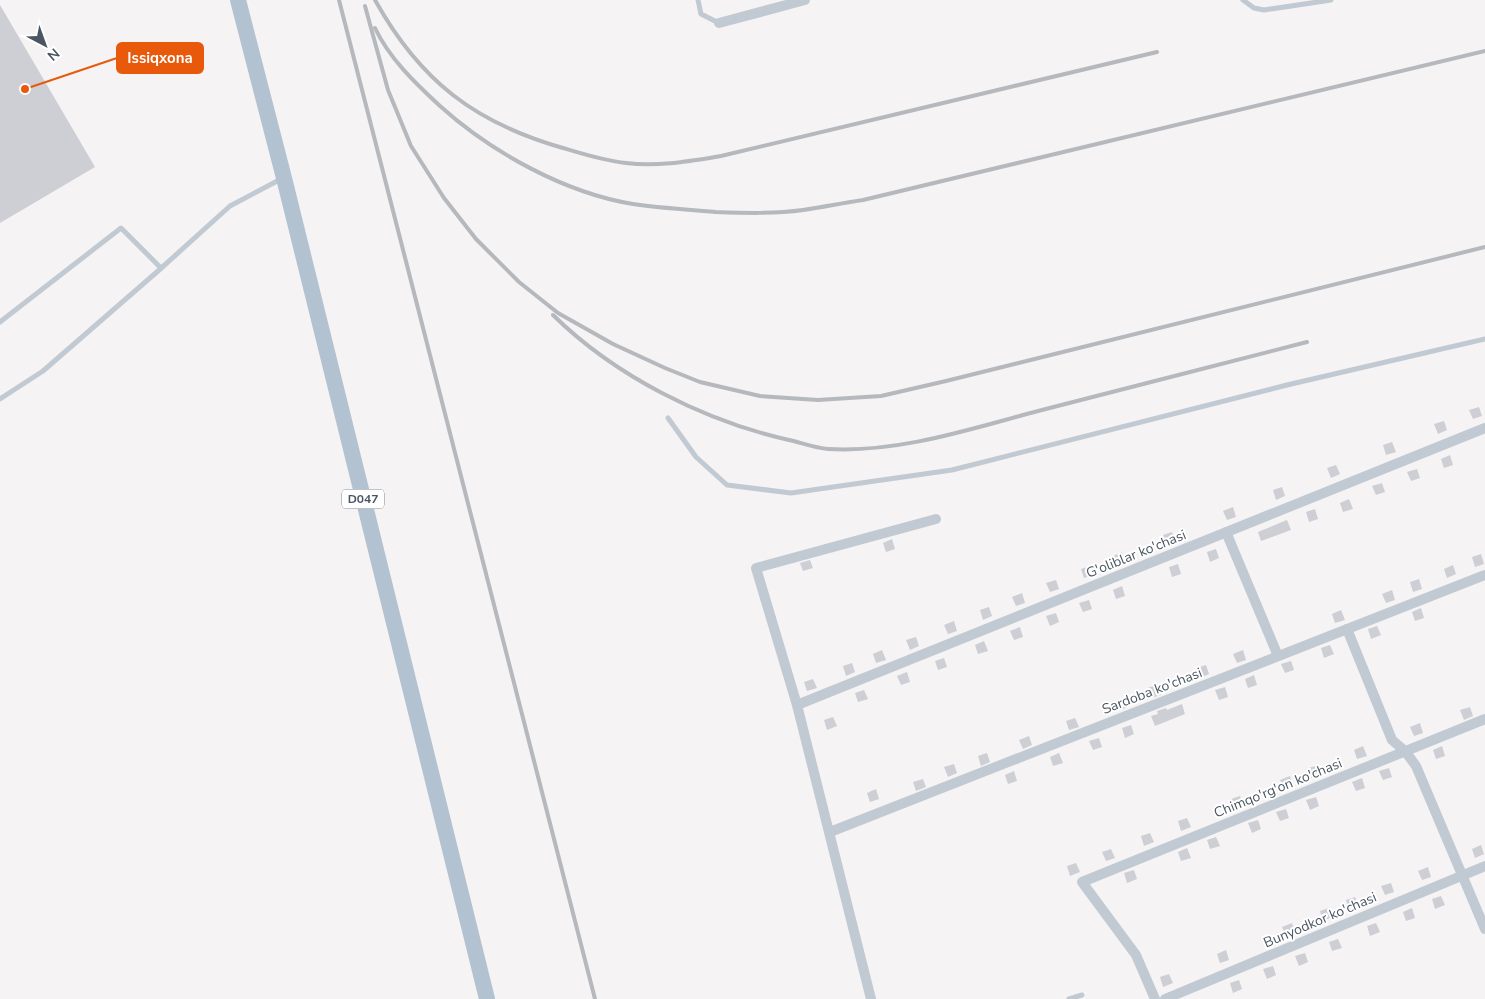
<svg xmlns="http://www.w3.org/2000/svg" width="1485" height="999" font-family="'Nunito Sans',sans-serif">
<rect width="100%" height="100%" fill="#f5f3f3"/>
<!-- building -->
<g fill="#cdcfd5">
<polygon points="0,5 95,167 0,223"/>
<polygon points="1479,407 1482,416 1473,419 1469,410"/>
<polygon points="1444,421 1447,430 1438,434 1434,424"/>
<polygon points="1392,442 1396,452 1386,455 1383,445"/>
<polygon points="1450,455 1453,465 1444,468 1441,459"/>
<polygon points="1336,465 1340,474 1331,478 1327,468"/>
<polygon points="1417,469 1420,478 1411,481 1407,472"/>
<polygon points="1382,483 1385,492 1376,495 1372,486"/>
<polygon points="1282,487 1285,496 1276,500 1273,490"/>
<polygon points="1349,499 1353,509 1343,512 1340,503"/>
<polygon points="1233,507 1236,517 1227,520 1223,511"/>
<polygon points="1315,509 1318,519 1309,522 1306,512"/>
<polygon points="1287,520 1291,530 1261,541 1258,532"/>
<polygon points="1172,532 1175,541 1166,545 1163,535"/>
<polygon points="892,539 895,549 886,552 883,543"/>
<polygon points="1216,549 1219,558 1210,562 1207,552"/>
<polygon points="1122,552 1125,562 1116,565 1113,556"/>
<polygon points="1481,554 1484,564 1475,567 1472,557"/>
<polygon points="810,560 813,568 803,571 800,563"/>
<polygon points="1178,564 1181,574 1172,577 1169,567"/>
<polygon points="1453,565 1456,574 1447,578 1444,569"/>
<polygon points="1090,566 1093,575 1084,578 1081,569"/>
<polygon points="1419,579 1422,589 1413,592 1410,582"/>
<polygon points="1056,580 1059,589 1050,592 1046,583"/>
<polygon points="1122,586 1125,596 1116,599 1113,590"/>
<polygon points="1392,590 1395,600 1386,603 1382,594"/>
<polygon points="1022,593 1025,603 1016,606 1012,597"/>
<polygon points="1089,600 1092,609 1083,612 1079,603"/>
<polygon points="989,607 992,616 983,620 980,610"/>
<polygon points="1421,608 1424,618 1415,621 1412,612"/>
<polygon points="1341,610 1345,620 1335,623 1332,614"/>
<polygon points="1056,613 1059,622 1050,626 1046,616"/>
<polygon points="954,621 957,631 948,634 944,625"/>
<polygon points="1377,626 1381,635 1371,639 1368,629"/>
<polygon points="1020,627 1023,637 1014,640 1010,631"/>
<polygon points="916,637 919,646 910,650 906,640"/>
<polygon points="984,641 988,651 978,654 975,645"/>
<polygon points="1330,645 1334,654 1324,658 1321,648"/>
<polygon points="882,650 886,660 876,663 873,654"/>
<polygon points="1243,650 1246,660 1237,663 1233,654"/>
<polygon points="944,658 947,667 938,670 935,661"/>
<polygon points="1291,661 1294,670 1285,673 1281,664"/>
<polygon points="852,663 855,672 846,676 843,666"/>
<polygon points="1206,665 1209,674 1200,678 1196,668"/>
<polygon points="907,672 910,682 901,685 897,676"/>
<polygon points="1254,675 1257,685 1248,688 1245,679"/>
<polygon points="813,679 817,688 807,691 804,682"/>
<polygon points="1158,684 1161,695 1152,698 1148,688"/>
<polygon points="1225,687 1228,697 1219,700 1215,690"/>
<polygon points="864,690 868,699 858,702 855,693"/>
<polygon points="1127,697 1130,706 1121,710 1117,700"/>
<polygon points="1182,704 1185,714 1155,726 1151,716 1158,714 1157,711 1166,708 1167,710"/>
<polygon points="1470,707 1473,716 1464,720 1460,710"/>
<polygon points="833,717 837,726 827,730 824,720"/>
<polygon points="1075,718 1079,727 1069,730 1066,721"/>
<polygon points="1420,723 1423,733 1414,736 1410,727"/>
<polygon points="1131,725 1134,734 1125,738 1122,728"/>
<polygon points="1029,736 1032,745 1023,749 1019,740"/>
<polygon points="1099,738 1102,747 1093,750 1089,741"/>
<polygon points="1363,746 1367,756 1357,759 1354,750"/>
<polygon points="1442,746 1445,756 1436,759 1433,750"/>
<polygon points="987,753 990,762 981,766 978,756"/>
<polygon points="1059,753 1063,763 1053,766 1050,757"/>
<polygon points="954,764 957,773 948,777 944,767"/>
<polygon points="1315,766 1319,775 1309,779 1306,769"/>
<polygon points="1389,768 1392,777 1383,780 1379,771"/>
<polygon points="1014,771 1017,781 1008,784 1005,775"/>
<polygon points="1290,776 1293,786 1284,789 1280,780"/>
<polygon points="1362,778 1365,788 1356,791 1352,782"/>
<polygon points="923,779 926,787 916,791 913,782"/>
<polygon points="876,789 879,799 870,802 867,793"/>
<polygon points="1240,796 1244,806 1235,809 1231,799"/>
<polygon points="1316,797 1319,806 1310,810 1306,800"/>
<polygon points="1286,809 1289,818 1280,821 1276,812"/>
<polygon points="1187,818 1191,827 1181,831 1178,821"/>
<polygon points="1258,820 1261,829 1252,833 1248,823"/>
<polygon points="1150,833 1154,842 1144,846 1141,836"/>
<polygon points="1216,837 1220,846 1210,849 1207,840"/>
<polygon points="1481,845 1484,854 1475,858 1472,849"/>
<polygon points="1187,848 1191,858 1181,861 1178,852"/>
<polygon points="1111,849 1115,858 1106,861 1102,852"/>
<polygon points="1076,863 1080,872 1070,876 1067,866"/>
<polygon points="1428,867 1431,877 1422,880 1418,871"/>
<polygon points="1134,870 1137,879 1127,883 1124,873"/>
<polygon points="1391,883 1394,892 1385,895 1381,886"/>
<polygon points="1441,896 1445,905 1435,909 1432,899"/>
<polygon points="1355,897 1359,907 1349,910 1346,900"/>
<polygon points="1329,908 1332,917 1323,921 1320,911"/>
<polygon points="1412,908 1415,918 1406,921 1403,912"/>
<polygon points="1292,923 1295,933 1286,936 1282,927"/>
<polygon points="1376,923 1380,932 1370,936 1367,926"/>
<polygon points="1338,939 1342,948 1332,951 1329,942"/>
<polygon points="1226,950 1229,960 1220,963 1217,954"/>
<polygon points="1305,953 1308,962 1299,966 1295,956"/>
<polygon points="1273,966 1276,975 1267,979 1263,969"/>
<polygon points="1169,974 1173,983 1163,987 1160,977"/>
<polygon points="1239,980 1242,989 1233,993 1230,983"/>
</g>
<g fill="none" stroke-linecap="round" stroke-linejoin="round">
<!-- service -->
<g stroke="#c1cad2" stroke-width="5">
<polyline points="698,0 701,14 719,23"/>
<polyline points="1243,0 1254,8 1264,10 1331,0"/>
<polyline points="0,322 121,228 161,268"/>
<polyline points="0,399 43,371 158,271 230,206 281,179"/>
<polyline points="668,418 696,457 727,485 791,493 952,470 1287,385 1485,339"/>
<polyline points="1069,999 1082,995"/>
</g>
<!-- minor -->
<g stroke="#c1cad2" stroke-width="10">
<polyline points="719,23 805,0"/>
<polyline points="1226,532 1278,656"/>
<polyline points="1347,629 1392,740 1405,751 1416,766 1485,929"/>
<polyline points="797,705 1485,428"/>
<polyline points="830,832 1485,575"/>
<polyline points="871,999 797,705 756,568 936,519"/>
<polyline points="1155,999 1136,955 1082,882 1485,719"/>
<polyline points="1165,999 1485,866"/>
</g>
<!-- primary -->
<polyline stroke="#b3c2d1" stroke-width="16" points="238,0 284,178 487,999"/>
<!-- rail -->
<g stroke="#b5b8bd" stroke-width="4">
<polyline points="339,0 595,999"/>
<path d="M375 0C420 81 475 123 563 148 583 154 605 161 626 163 658 167 690 161 721 156L1157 52"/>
<polyline points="365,6 388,90 411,146 444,198 476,239 519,282 558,313 613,344 665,368 700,382 760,396 818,400 881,396 946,381 1485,247"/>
<path d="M375 28C389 58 415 83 440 106 491 152 565 193 633 204 661 208 689 210 716 212 745 213 774 214 803 210 823 207 843 203 863 200L1485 51"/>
<path d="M553 315C615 376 704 421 789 440 802 443 815 448 828 449 899 453 970 429 1038 411 1128 388 1217 365 1307 342"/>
</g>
</g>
<g text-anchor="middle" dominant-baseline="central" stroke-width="4" stroke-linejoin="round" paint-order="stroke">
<!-- shield labels -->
<rect fill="#fff" stroke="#808990" stroke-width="1" x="342" y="489.5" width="42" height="19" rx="4"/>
<g font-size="12" font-weight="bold" fill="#4a5661">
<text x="363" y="499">D047</text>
</g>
<!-- street labels -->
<g font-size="14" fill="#4a5661" stroke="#fff">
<text transform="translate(1136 554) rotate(-22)">G'oliblar ko'chasi</text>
<text transform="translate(1152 691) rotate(-21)">Sardoba ko'chasi</text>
<text transform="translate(1278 788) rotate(-22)">Chimqo'rg'on ko'chasi</text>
<text transform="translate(1320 920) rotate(-23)">Bunyodkor ko'chasi</text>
</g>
</g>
<!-- callouts -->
<path fill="none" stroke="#e8590c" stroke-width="2" d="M25 89L117 58"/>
<circle fill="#e8590c" stroke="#fff" stroke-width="2" cx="25" cy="89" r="5"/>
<rect fill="#e8590c" stroke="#e8590c" stroke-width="2" x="117" y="43" width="86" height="30" rx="5"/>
<g font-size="15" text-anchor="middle" font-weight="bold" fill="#fff">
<text x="160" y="63">Issiqxona</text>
</g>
<!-- north arrow -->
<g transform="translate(45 45) rotate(139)" stroke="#ffffff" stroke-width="4" paint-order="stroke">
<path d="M0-4L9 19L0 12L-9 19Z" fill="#4a5661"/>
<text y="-8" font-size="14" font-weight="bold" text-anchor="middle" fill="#4a5661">N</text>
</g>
</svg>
